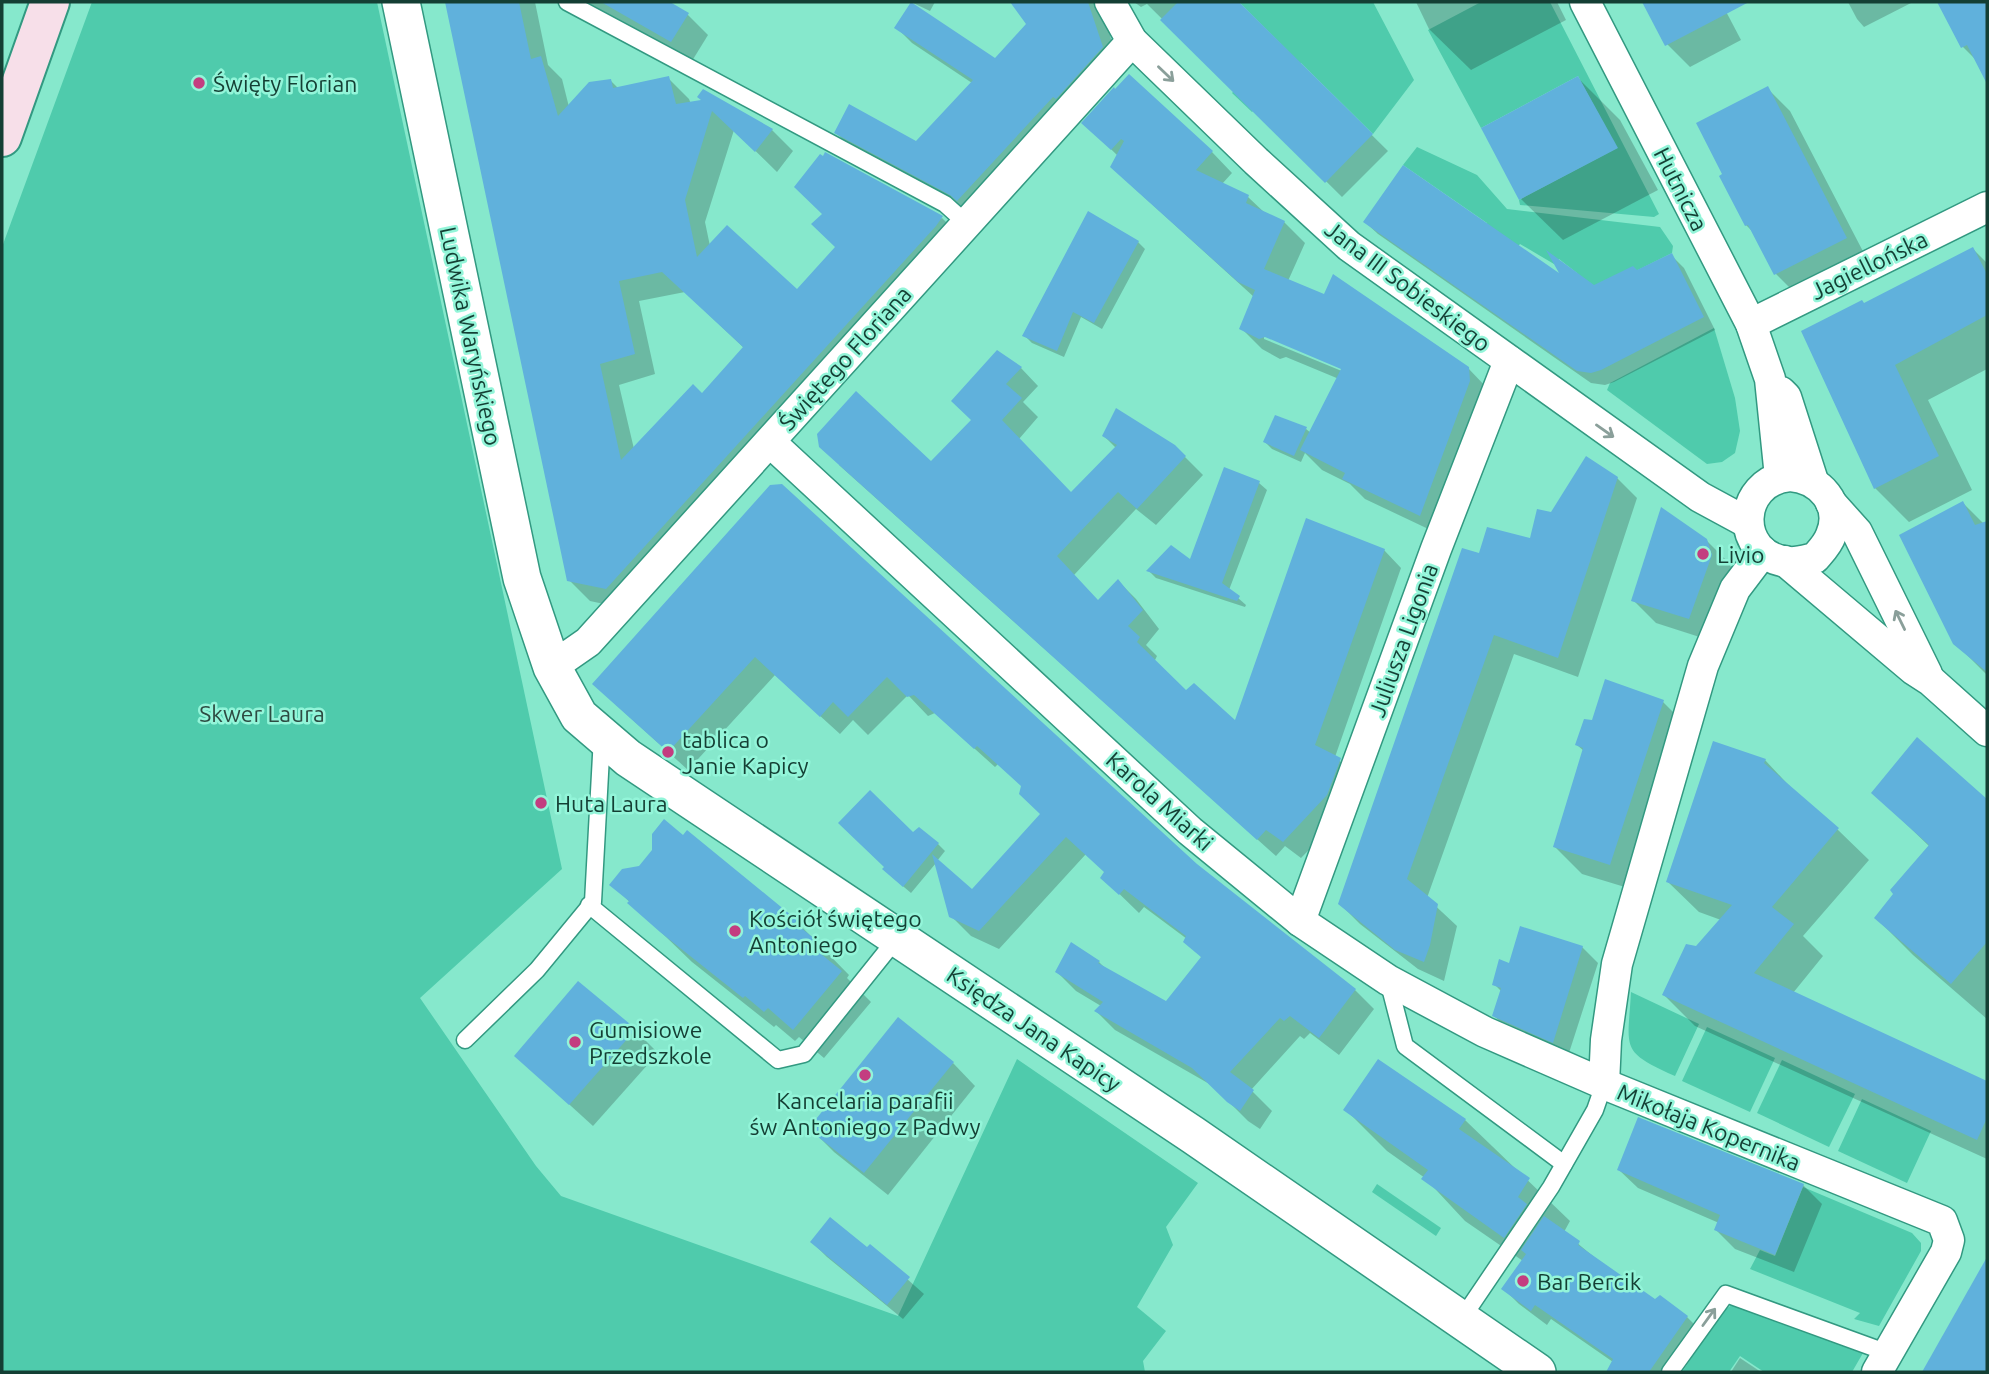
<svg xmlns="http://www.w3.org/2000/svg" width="1989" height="1374" font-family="Ubuntu,sans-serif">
<rect width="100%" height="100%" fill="#86e8cc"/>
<!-- green -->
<g fill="#4fcbac">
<polygon points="92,2 377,2 562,869 420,998 536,1166 561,1196 898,1316 1017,1059 1198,1183 1166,1227 1173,1245 1137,1307 1166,1331 1143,1361 1145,1372 2,1372 2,247"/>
<polygon points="1239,2 1373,2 1414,80 1373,134 1301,63 1252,112 1232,93 1281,44"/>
<polygon points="1481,2 1550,2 1659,214 1654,217 1520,205 1519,200 1617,148 1578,76 1481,128 1428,30"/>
<polygon points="1417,147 1477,175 1507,209 1660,227 1673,246 1672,253 1594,292 1575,278 1577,273 1559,259 1554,264 1520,244 1478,301 1487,223 1403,165"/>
<polygon points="1714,328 1735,398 1740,431 1735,453 1722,462 1707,464 1607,390 1610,383"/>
<path d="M1631 992 1699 1024 1675 1076C1619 1051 1628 1049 1631 992Z"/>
<polygon points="1707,1027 1775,1058 1750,1112 1682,1081"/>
<polygon points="1782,1060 1855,1094 1829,1147 1757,1113"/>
<polygon points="1862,1099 1931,1131 1907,1183 1838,1151"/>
<polygon points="1377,1184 1441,1228 1436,1236 1372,1192"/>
<polygon points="1803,1187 1912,1233 1921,1243 1921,1251 1879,1326 1854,1319 1860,1313 1750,1269 1760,1250 1775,1256"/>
<polygon points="1732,1305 1748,1309 1863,1353 1852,1372 1764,1372 1740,1356 1729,1372 1682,1372 1724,1310"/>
</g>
<!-- shadow -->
<g fill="#0003" fill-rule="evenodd">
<path d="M447 2H535L548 65 562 79 569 107 610 80 619 89 668 78 689 99 691 104 772 130 793 151 777 172 734 130 705 222 710 246 797 291 942 218 962 238 627 609 590 601 569 580ZM685 292 744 348 702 395 634 449 619 385 655 374 639 301Z"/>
<polygon points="582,2 666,2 687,14 708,35 692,61"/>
<polygon points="911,2 935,2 930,11"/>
<polygon points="1013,2 1121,2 1108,28 1118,64 968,210 853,149 836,133 917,143 972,83 912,43 896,27 995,60 1029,24"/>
<polygon points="1134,2 1237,2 1388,151 1342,197 1147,4 1141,7"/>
<polygon points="1416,2 1557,2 1566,20 1471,70 1429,29"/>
<polygon points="1644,2 1721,2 1741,40 1690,67 1667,44"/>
<polygon points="1848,2 1913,2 1864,27 1857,19"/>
<polygon points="1939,2 1987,2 1987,80 1979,63 1963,47"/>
<polygon points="1578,78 1620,120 1658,190 1563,240 1521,199"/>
<polygon points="1767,88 1790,111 1868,261 1799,297 1776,274 1755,234 1746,225"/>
<path d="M1084 123 1212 152 1232 173 1222 184 1248 197 1266 214 1284 222 1305 243 1288 281 1468 368 1488 389 1441 535 1365 499 1350 484 1322 470 1305 453 1301 462 1272 449 1265 442 1306 429 1311 433 1339 379 1286 357 1280 359 1262 349 1241 328 1254 297 1133 187 1118 156ZM1264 335 1350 371 1349 374 1264 339Z"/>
<polygon points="1365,222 1594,287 1637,272 1671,255 1684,268 1715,330 1614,382 1605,385 1591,383 1378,234"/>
<polygon points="1138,242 1145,249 1102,329 1081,317 1064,357 1032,343 1025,336"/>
<polygon points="1973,249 1987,263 1987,369 1928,400 1972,490 1909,522 1875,488 1865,305"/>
<polygon points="998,352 1021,368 1038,386 1023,402 1038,417 1019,439 1071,494 1116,448 1104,436 1174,446 1203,475 1156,525 1136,509 1074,575 1098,602 1118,581 1136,599 1159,629 1146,645 1157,656 1154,662 1186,693 1236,723 1384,550 1401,568 1335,757 1358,777 1345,813 1301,858 1285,846 1276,856 839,465 931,463 973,420"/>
<polygon points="1225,470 1259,483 1267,490 1229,590 1246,605 1245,607 1156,578 1149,571 1191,562"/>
<polygon points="1617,478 1637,498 1578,677 1514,654 1427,898 1457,926 1444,981 1418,969 1360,924 1340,904 1480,555 1531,540 1551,514"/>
<polygon points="771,487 1196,866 1355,990 1374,1009 1339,1055 1310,1033 1304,1039 1300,1036 1251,1090 1272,1111 1260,1129 1248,1121 1213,1086 1115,1030 1096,1011 1101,1006 1076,991 1057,972 1099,962 1106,969 1167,1003 1202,958 1187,939 1144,907 1139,913 1102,877 1106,872 1086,854 999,949 971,936 951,916 936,863 911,893 891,876 913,835 938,844 945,851 937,861 972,891 1042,814 1022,786 998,764 995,767 935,713 928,716 908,695 868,735 853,720 840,734 775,675 688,770 614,703"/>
<polygon points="1963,503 1984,524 1987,523 1987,675 1955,643"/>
<polygon points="1706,540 1730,564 1734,579 1712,641 1656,623 1633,600"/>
<polygon points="1663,702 1690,729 1638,891 1582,874 1555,847 1584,751 1577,745 1593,722"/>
<polygon points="1918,739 1987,801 1987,1019 1913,955 1876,918 1930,847 1874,793"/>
<polygon points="1765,760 1795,792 1838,830 1869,860 1803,936 1823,956 1793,993 1987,1083 1987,1159 1695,1026 1664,995 1697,948 1721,920 1699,912 1668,882"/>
<polygon points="688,833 796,921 849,975 847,978 871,1002 824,1058 799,1037 795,1041 776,1025 774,1027 692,962 612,885"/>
<polygon points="1582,947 1598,963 1568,1056 1510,1031 1494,1016 1502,992 1494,984 1510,965"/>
<polygon points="635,1030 658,1053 593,1126 516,1056"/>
<polygon points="953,1063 975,1086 888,1195 834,1152 811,1129"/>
<polygon points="1346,1110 1465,1120 1570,1221 1564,1232 1594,1257 1655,1301 1687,1317 1702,1332 1675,1372 1620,1372 1612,1364 1613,1362 1551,1319 1547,1325 1519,1304 1504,1289 1523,1261 1465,1221 1425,1178 1387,1151"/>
<polygon points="1619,1170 1803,1185 1822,1204 1794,1272 1735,1249 1716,1230 1719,1223 1638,1188"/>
<polygon points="812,1242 868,1250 870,1246 924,1294 903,1319 827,1257"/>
<polygon points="1987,1260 1987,1372 1923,1372"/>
<polygon points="1740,1358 1761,1372 1731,1372"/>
</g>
<!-- building -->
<g fill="#60b1dc" fill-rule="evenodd">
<path d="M445 2H519L531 59 541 56 558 116 589 82 611 79 613 88 669 76 676 104 701 100 697 97 703 89 773 129 755 152 712 111 685 200 697 257 727 225 797 289 835 247 811 224 822 214 794 187 820 154 823 156 825 152 943 216 936 226 606 589 567 581ZM662 272 743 347 702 393 693 384 621 460 600 364 635 354 619 281Z"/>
<polygon points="601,2 670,2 689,13 671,42"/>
<polygon points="911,2 995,58 1026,24 1010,2 1088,2 1103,47 1056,99 1053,97 957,201 950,195 834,133 849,104 916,141 973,80 894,28"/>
<polygon points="1178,2 1239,2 1373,134 1325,183 1160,20"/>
<polygon points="1642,2 1749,2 1665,46"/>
<polygon points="1937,2 1987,2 1987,84 1967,45 1961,48"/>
<polygon points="1129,74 1213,151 1196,170 1249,195 1246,203 1285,221 1264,269 1324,294 1333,274 1469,367 1470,381 1420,516 1342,479 1345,473 1300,450 1341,369 1265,337 1259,339 1239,329 1262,273 1255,290 1238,282 1110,167 1124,141 1121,139 1111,150 1081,123 1114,87 1115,89"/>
<polygon points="1578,76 1618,148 1519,200 1481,128"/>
<polygon points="1768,86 1847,238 1774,275 1748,225 1745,226 1719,176 1722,174 1696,123"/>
<polygon points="1403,165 1559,273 1546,250 1594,285 1633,266 1637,270 1672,253 1704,317 1601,370 1591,373 1577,371 1363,222"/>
<polygon points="1088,211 1139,241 1094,323 1073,312 1057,351 1022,336"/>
<polygon points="1973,247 1987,274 1987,315 1895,365 1939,456 1874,489 1801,331 1862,300 1864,303"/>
<polygon points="997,350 1022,367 1006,384 1022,398 1002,420 1071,492 1117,445 1102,436 1116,408 1175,445 1186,456 1137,509 1118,492 1057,556 1098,600 1118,579 1143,610 1128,626 1140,637 1137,642 1186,690 1194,683 1235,720 1306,518 1385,549 1315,745 1341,758 1327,795 1283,842 1266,830 1257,840 819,447 817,434 856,391 931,461 971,420 951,401"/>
<polygon points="1275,415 1307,427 1294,456 1263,442"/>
<polygon points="1586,456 1618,477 1558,658 1494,635 1407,879 1438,904 1430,945 1424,962 1395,950 1338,904 1462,548 1479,553 1487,527 1530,538 1537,509 1551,512"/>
<polygon points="1224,467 1260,481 1222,583 1240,596 1237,601 1146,571 1171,545 1190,559"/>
<polygon points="782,484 1197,864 1356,989 1319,1038 1290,1016 1284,1021 1280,1018 1230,1072 1254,1090 1240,1111 1227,1102 1192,1068 1094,1011 1103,1002 1055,972 1071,942 1100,961 1098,963 1166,1001 1201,957 1183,942 1186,936 1154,912 1124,889 1119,895 1100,878 1104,872 1066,837 979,931 949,917 932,854 972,889 1040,814 1019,794 1021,786 977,746 974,749 914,695 907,697 887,677 848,717 833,702 820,717 755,657 668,752 592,684 770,485"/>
<polygon points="1963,501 1975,525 1987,521 1987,672 1953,644 1899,535"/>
<polygon points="1661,507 1707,539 1712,555 1689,619 1631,601"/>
<polygon points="1605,679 1664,700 1610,865 1553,847 1583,748 1575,745 1584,719 1592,720"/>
<polygon points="1917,737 1987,799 1987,942 1951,984 1874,918 1893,894 1890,890 1929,845 1871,793"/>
<polygon points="1713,741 1766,759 1764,763 1839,828 1772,907 1794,924 1754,973 1987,1081 1987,1118 1977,1140 1662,995 1686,944 1696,946 1732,905 1666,882"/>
<polygon points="870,790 913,832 919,827 939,843 903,887 882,869 884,867 838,823"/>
<polygon points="664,819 683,835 687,830 797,920 795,923 821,944 816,950 842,971 793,1030 768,1008 764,1012 745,996 743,998 660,932 627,903 629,901 609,885 622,869 639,866 652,850 652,834"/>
<polygon points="1520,926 1583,946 1553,1043 1492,1016 1501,988 1492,985 1499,959 1509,963"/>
<polygon points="578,981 636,1029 569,1105 514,1056"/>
<polygon points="898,1017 954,1062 864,1173 808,1129"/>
<polygon points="1378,1059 1466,1119 1459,1129 1530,1178 1518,1197 1527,1204 1504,1238 1421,1179 1428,1170 1343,1110"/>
<polygon points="1638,1117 1804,1184 1775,1255 1714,1230 1720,1215 1617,1170"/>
<polygon points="1544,1216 1580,1241 1578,1245 1655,1299 1660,1295 1688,1316 1649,1372 1606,1372 1613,1359 1535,1305 1531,1311 1501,1289 1526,1254 1521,1250"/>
<polygon points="830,1217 867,1247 870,1244 910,1277 887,1305 810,1242"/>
<polygon points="1987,1257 1987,1372 1922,1372"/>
</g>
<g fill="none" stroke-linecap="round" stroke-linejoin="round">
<!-- service casing -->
<g stroke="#329981" stroke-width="19">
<g id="service">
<polyline points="567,2 945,204 966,223"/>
<polyline points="589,905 778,1060 804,1054 897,938"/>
<polyline points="1388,980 1405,1046 1564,1164"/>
<polyline points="465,1040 537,970 593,902 602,737"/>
<polyline points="1461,1320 1551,1187 1595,1110 1604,1084"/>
<polyline points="1670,1372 1726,1294 1888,1353"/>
</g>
</g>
<!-- minor casing -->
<g stroke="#329981" stroke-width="33">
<g id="minor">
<polyline points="1110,2 1132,41 1256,161 1349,246 1700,497 1748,523"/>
<polyline points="1585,2 1751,324 1770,379 1780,477"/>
<polyline points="1751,324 1987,207"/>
<polyline points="1781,392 1786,397 1813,481"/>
<polyline points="770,442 1190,831 1300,921 1388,980 1485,1032 1604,1084 1942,1221 1949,1240 1946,1252 1877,1372"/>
<path d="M1790 476C1819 478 1844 504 1831 535 1828 544 1821 551 1815 558 1806 560 1796 563 1788 562 1734 556 1736 481 1790 476Z"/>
<polyline points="1831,503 1857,532 1927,674"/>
<polyline points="1785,561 1914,670 1931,681 1987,731"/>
<polyline points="552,667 588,642 1132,41"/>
<polyline points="1300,921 1436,549 1509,361"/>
<polyline points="1604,1084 1606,1040 1617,964 1703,666 1735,589 1763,552"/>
</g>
</g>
<!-- tertiary casing -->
<g stroke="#329981" stroke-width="40">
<polyline id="tertiary" points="401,2 522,578 552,667 579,716 628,758 1193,1135 1537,1372"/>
</g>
<!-- secondary casing -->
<g stroke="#329981" stroke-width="42">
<polyline id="secondary" points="2,137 50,2"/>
</g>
<!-- service -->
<use href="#service" stroke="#fff" stroke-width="16"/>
<!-- minor -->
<use href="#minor" stroke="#fff" stroke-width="30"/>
<!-- tertiary -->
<use href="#tertiary" stroke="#fff" stroke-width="37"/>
<!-- secondary -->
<use href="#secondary" stroke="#f7dfe9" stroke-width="38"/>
</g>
<!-- one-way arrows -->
<defs><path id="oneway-shaft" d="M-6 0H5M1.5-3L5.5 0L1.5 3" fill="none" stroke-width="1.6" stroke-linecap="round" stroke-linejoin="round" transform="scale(1.75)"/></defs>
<g stroke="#8a9f9a">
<use href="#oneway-shaft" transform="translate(1166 74) rotate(44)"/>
<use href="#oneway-shaft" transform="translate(1605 431) rotate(35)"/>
<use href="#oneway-shaft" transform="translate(1900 620) rotate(-116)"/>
<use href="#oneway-shaft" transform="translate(1709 1317) rotate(-54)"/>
</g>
<!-- markers -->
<g fill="#c33d80" stroke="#93f5d9" stroke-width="2.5">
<circle cx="199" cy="83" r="7"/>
<circle cx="1703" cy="554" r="7"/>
<circle cx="668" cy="752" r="7"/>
<circle cx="541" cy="803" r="7"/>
<circle cx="735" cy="931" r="7"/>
<circle cx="575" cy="1042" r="7"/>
<circle cx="865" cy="1075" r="7"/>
<circle cx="1523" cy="1281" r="7"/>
</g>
<g text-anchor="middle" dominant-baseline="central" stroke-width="5" stroke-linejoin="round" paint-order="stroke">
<!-- poi labels -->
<g font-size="23" fill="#143f34" stroke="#93f5d9" text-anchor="start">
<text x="213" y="83">Święty Florian</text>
<text x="1717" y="554">Livio</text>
<text x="682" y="739">tablica o<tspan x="682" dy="26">Janie Kapicy</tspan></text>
<text x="555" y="803">Huta Laura</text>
<text x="749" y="918">Kościół świętego<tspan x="749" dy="26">Antoniego</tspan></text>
<text x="589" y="1029">Gumisiowe<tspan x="589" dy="26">Przedszkole</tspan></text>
<text x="865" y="1100" text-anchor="middle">Kancelaria parafii<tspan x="865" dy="26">św Antoniego z Padwy</tspan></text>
<text x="1537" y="1281">Bar Bercik</text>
</g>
<!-- street labels -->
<g font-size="23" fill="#143f34" stroke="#93f5d9">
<text transform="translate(1681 189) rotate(63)">Hutnicza</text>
<text transform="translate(1869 265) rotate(-26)">Jagiellońska</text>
<text transform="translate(1408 286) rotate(37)">Jana III Sobieskiego</text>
<text transform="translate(471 336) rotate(78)">Ludwika Waryńskiego</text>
<text transform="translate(845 358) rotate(-48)">Świętego Floriana</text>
<text transform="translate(1403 640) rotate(-70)">Juliusza Ligonia</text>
<text transform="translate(1160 801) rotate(42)">Karola Miarki</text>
<text transform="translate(1034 1029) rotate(34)">Księdza Jana Kapicy</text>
<text transform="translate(1709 1127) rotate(22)">Mikołaja Kopernika</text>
</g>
<!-- park labels -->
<g font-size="23" fill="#2d4b42" stroke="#93f5d9">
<text x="262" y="713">Skwer Laura</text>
</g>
</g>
<!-- border -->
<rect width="1989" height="1374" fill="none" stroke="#143f34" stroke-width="7"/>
</svg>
